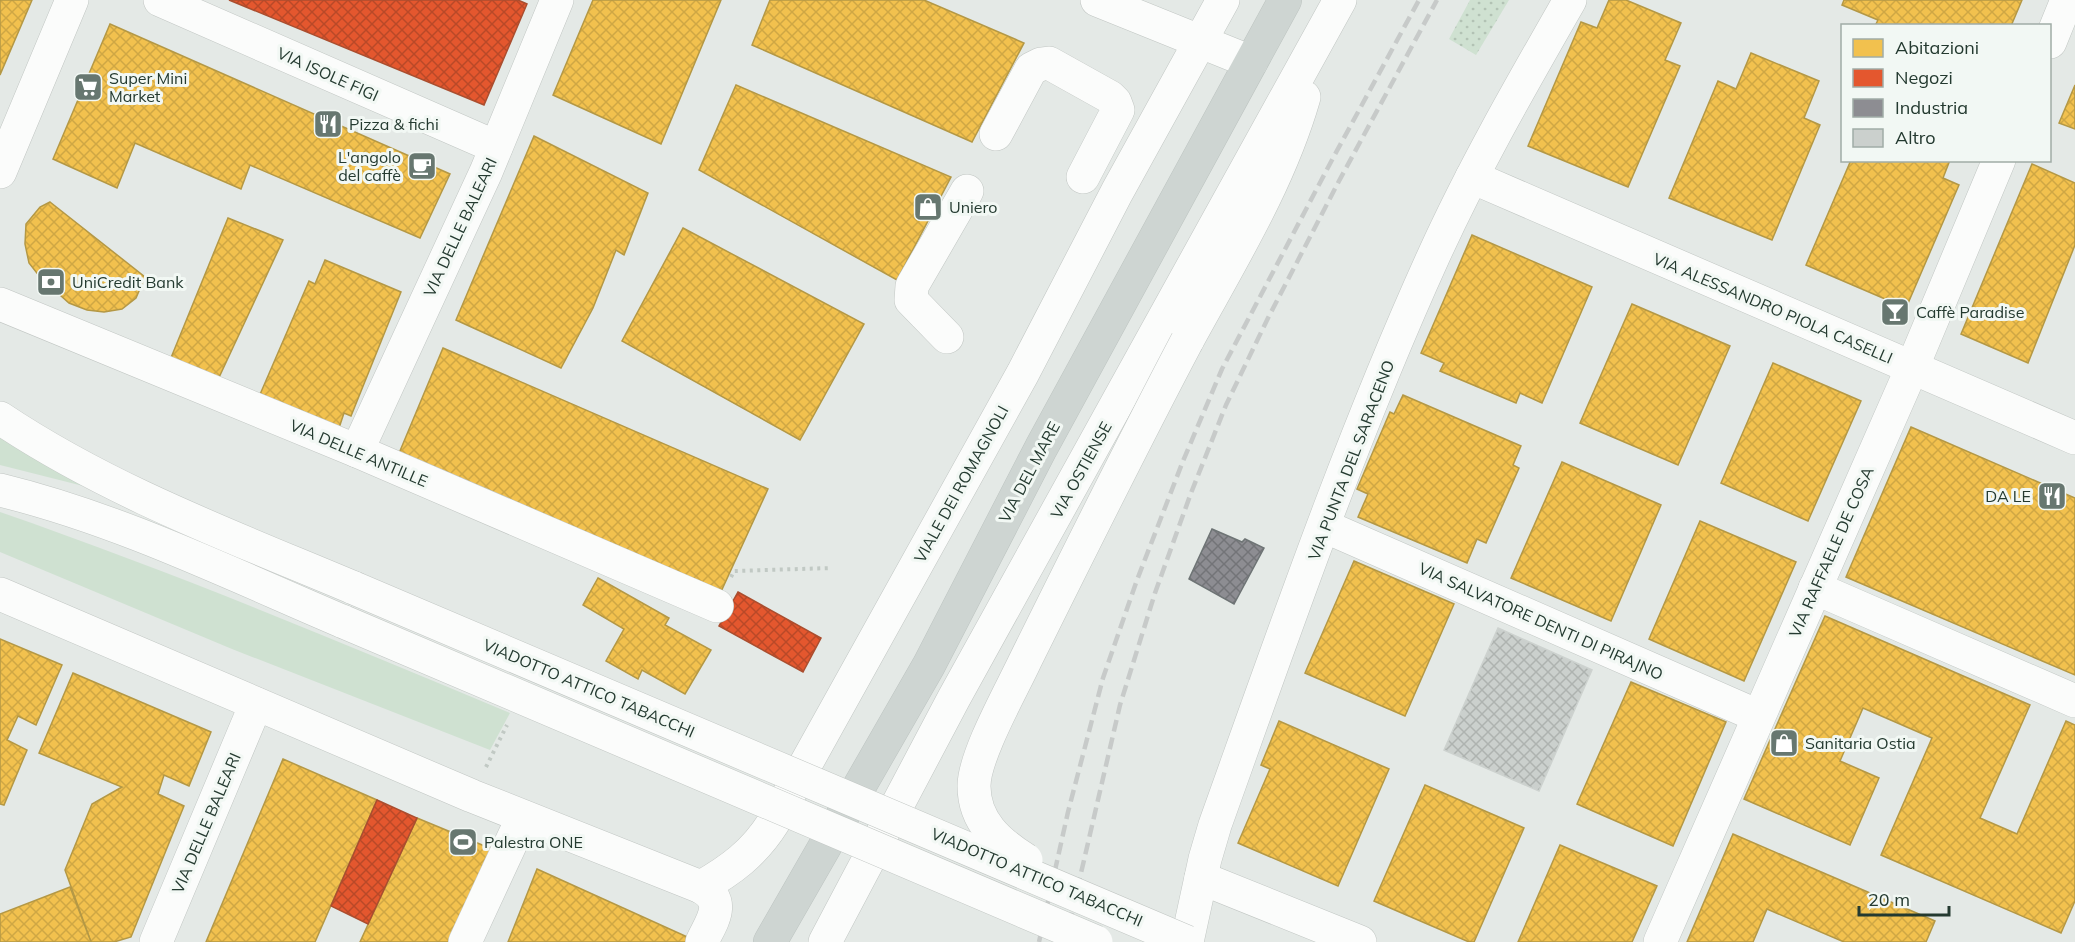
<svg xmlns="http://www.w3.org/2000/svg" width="2075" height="942" font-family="Mulish,sans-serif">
<defs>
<pattern id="park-dots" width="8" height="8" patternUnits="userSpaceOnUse" patternTransform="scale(1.5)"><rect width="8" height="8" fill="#cfe1d1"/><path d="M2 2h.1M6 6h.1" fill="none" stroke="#b2c2b4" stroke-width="1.8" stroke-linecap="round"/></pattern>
<pattern id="homes-cross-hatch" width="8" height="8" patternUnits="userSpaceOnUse" patternTransform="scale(1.5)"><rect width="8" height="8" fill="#f2c14e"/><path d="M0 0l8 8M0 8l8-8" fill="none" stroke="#cfa744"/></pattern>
<pattern id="shops-cross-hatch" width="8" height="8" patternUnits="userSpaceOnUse" patternTransform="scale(1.5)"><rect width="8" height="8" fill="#e4572e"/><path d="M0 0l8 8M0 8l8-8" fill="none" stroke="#b94928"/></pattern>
<pattern id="industry-cross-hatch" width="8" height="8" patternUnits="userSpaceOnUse" patternTransform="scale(1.5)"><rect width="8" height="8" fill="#8d8d92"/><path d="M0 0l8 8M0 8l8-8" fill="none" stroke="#737478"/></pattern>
<pattern id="building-cross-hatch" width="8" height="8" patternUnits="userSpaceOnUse" patternTransform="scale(1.5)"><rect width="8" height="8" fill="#cbd0cd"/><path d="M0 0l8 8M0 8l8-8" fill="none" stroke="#aeb3b0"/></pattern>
</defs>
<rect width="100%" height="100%" fill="#e4e9e6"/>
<!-- grass -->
<g fill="#cfe1d1">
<polygon points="0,430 99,490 0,465"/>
<path d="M0 512C173 572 341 642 510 713L490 750 232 649 0 552Z"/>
</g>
<!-- park -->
<polygon fill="url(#park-dots)" points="1470,0 1509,0 1476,55 1449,39"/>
<!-- homes -->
<g fill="url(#homes-cross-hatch)" stroke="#b49845" stroke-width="1.5">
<polygon points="0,0 32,0 0,75"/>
<polygon points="593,0 721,0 661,144 553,95"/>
<polygon points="770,0 924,0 1024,43 972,142 752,45"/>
<polygon points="1609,0 1626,0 1681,23 1665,60 1680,66 1628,187 1528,146 1581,22 1597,28"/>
<polygon points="1844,0 2022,0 2011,26 1875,26 1878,20 1842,5"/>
<polygon points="110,24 450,174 420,238 250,165 241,189 135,143 117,188 53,159"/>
<polygon points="1751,53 1819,81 1804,118 1820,125 1772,240 1669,198 1718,81 1736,89"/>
<polygon points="736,85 951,177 897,280 699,170"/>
<polygon points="2075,85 2075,129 2059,123"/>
<polygon points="534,136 648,193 624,255 616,250 593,308 561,368 456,320"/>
<polygon points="1851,160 1950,160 1943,178 1959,185 1906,308 1806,265"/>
<polygon points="2032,164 2075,183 2075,245 2028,363 1961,334"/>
<polygon points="50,202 145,277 136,298 122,309 104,312 87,310 69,303 40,277 29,263 25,244 26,224 40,207"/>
<polygon points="228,218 283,240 215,386 168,365"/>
<polygon points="683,228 864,324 800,440 622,341"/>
<polygon points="1472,235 1592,287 1542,403 1520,393 1516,403 1440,371 1444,363 1421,353"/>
<polygon points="325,260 401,292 351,416 344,413 337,434 258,399 309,281 315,284"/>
<polygon points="1632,304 1730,346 1678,465 1580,423"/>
<polygon points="443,348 768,489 719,596 397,458"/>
<polygon points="1773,363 1861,401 1808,521 1721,483"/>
<polygon points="1403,395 1521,446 1513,465 1519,468 1486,543 1477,539 1467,563 1358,517 1368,494 1357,489 1390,412 1394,414"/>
<polygon points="1911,427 2075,498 2075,675 1846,577"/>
<polygon points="1562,462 1661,505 1611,621 1511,578"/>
<polygon points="1700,521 1796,562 1744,681 1649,639"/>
<polygon points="1354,561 1454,604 1405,716 1305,673"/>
<polygon points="598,578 669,618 665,625 711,650 685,694 642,670 638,679 606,661 624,629 583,605"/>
<polygon points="1825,616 2030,705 1980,818 2017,834 2066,721 2075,725 2075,901 2061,933 1881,855 1932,738 1863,708 1840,761 1879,778 1850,845 1744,799"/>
<polygon points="0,639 62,665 36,725 18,716 7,740 27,750 4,805 0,804"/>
<polygon points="73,673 211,732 189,786 164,775 158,794 184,806 131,937 114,942 91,942 65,870 92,804 122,787 39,753"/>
<polygon points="1631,682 1726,722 1673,846 1577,804"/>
<polygon points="1279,721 1389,769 1338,886 1238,843 1270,769 1261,765"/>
<polygon points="283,759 377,800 315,942 206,942"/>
<polygon points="1425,785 1524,828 1474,942 1469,942 1374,901"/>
<polygon points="417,818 499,852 458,942 360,942"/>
<polygon points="1733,834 1935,921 1926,942 1844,942 1767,909 1753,942 1687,942"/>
<polygon points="1560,845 1657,886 1632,942 1518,942"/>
<polygon points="537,869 694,940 694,942 508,942"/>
<polygon points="70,887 91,942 0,942 0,914"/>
</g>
<!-- shops -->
<g fill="url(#shops-cross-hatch)" stroke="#aa4e2f" stroke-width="1.5">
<polygon points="229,0 518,0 527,4 484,105"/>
<polygon points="738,592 821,638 803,672 719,626"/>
<polygon points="377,800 417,818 368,924 331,906"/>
</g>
<!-- industry -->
<polygon fill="url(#industry-cross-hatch)" stroke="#6e7475" stroke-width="1.5" points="1212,529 1242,542 1245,539 1264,548 1234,604 1189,579"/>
<!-- building -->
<polygon fill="url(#building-cross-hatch)" stroke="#cdd2cf" stroke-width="1.5" points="1498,628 1592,670 1539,791 1444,750"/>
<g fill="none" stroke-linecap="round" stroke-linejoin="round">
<!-- minor casing -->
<g stroke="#c1c6c3" stroke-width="34">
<g id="minor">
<polyline points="160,0 496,147"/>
<polyline points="1097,0 1251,62"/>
<polyline points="2050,42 2067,0"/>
<polyline points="996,134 1031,69 1041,64 1049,63 1110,97 1115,102 1118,110 1083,177"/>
<polyline points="0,172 72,0"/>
<polyline points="1472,177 2075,438"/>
<polyline points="0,304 357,451 717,606"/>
<polyline points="947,337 911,300 912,286 967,191"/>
<path d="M1187 341C1230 262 1279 184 1304 97"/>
<path d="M0 418C109 491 233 537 354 588"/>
<polyline points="357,451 486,172 557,0"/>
<path d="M0 490C119 519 231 574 344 622"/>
<polyline points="1324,526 1758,716"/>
<polyline points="1815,588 2075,701"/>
<path d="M0 594 472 796 701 887C728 902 711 922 702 942"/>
<polyline points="1201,878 1360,942"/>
<path d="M701 887C731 870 754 853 773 823L1023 373 1117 192 1223 0"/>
<polyline points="156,942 256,704"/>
<polyline points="465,942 523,817"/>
<polyline points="825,942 954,698 1340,0"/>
<path d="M1187 942 1205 859 1215 825C1283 635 1350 440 1434 255 1474 167 1522 84 1570 0"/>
<polyline points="1660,942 1912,368 1999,160"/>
</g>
</g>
<!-- major casing -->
<g stroke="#bdc4c1" stroke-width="34">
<polyline id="major" points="770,942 929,665 1041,448 1285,0"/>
</g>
<!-- path -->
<g stroke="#c1c9c4" stroke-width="4" stroke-dasharray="3 4.5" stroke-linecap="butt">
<polyline points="731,577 734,571 832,568"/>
<polyline points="486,767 507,725"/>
</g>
<!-- minor -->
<use href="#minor" stroke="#fbfcfb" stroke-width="33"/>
<!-- major -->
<use href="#major" stroke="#ced5d2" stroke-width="33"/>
<!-- rail -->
<g stroke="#c7cac9" stroke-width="4.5" stroke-dasharray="12 6" stroke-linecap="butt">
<polyline points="1039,942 1068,812 1103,678 1137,580 1183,461 1222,369 1333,158 1419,0"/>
<polyline points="1065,942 1120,705 1155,593 1191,493 1226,405 1268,318 1339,181 1437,0"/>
</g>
<!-- minor-bridge casing -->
<g stroke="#c1c6c3" stroke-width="34" stroke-linecap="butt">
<g id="minor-bridge">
<polyline points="354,588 1187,942"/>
<polyline points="344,622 1096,942"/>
<path d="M1026 860C999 843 974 822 974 786 974 756 1011 691 1025 661 1078 554 1131 447 1187 341"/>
</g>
</g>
<!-- minor-bridge -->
<use href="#minor-bridge" stroke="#fbfcfb" stroke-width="33"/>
</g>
<!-- icons -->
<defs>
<g id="supermarket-square" transform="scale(1.5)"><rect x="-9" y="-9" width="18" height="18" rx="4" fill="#677770" stroke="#f2f8f4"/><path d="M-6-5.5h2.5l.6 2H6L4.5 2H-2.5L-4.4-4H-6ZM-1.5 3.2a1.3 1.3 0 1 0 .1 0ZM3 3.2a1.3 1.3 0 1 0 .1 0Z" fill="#fff"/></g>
<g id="restaurant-square" transform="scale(1.5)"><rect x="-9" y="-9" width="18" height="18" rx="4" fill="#677770" stroke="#f2f8f4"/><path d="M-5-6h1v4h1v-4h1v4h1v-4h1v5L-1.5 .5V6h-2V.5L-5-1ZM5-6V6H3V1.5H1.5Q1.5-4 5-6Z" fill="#fff"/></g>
<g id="cafe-square" transform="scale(1.5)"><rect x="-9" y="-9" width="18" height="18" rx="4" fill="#677770" stroke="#f2f8f4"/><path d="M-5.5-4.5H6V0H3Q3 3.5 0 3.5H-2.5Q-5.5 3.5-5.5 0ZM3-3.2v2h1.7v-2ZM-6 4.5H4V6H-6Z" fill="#fff"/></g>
<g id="shop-square" transform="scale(1.5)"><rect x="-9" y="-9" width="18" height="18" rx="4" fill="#677770" stroke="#f2f8f4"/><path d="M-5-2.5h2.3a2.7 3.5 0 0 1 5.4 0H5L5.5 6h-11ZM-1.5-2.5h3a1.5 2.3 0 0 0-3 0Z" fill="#fff"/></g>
<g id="bank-square" transform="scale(1.5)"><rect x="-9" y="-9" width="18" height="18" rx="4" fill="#677770" stroke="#f2f8f4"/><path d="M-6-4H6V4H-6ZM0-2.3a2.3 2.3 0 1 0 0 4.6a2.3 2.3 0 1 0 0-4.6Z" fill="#fff"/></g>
<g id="bar-square" transform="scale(1.5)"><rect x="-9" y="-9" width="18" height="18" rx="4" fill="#677770" stroke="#f2f8f4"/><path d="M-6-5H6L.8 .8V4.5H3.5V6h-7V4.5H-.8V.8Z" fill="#fff"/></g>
<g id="stadium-square" transform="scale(1.5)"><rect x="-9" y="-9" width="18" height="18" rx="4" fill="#677770" stroke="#f2f8f4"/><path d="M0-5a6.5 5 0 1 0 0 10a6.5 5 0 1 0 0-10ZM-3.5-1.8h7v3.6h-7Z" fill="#fff"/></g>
</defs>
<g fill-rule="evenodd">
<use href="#supermarket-square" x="88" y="87"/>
<use href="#restaurant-square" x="328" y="124"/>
<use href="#cafe-square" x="422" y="166"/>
<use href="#shop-square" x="928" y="207"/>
<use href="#bank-square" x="51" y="282"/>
<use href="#bar-square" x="1895" y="312"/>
<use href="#restaurant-square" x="2052" y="496"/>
<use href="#shop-square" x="1784" y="743"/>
<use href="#stadium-square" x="463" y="842"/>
</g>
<g text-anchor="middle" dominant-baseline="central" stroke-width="6" stroke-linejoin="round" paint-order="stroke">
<!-- street labels -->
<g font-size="16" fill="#243a30" stroke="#f2f8f4">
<text transform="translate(328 74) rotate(24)">VIA ISOLE FIGI</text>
<text transform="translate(460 227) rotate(-65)">VIA DELLE BALEARI</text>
<text transform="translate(1773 308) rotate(23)">VIA ALESSANDRO PIOLA CASELLI</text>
<text transform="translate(359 453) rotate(23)">VIA DELLE ANTILLE</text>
<text transform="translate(1351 460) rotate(-69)">VIA PUNTA DEL SARACENO</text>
<text transform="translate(1081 470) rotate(-61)">VIA OSTIENSE</text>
<text transform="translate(1029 472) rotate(-62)">VIA DEL MARE</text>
<text transform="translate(961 484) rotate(-61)">VIALE DEI ROMAGNOLI</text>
<text transform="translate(1831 552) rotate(-66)">VIA RAFFAELE DE COSA</text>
<text transform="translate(1541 621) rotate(24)">VIA SALVATORE DENTI DI PIRAJNO</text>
<text transform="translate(589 688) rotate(23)">VIADOTTO ATTICO TABACCHI</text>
<text transform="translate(206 823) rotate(-67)">VIA DELLE BALEARI</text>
<text transform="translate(1037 877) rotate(23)">VIADOTTO ATTICO TABACCHI</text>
</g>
<!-- poi labels -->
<g font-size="16" fill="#243a30" stroke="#f2f8f4" text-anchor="start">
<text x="109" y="78">Super Mini<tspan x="109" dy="18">Market</tspan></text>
<text x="349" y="124">Pizza &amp; fichi</text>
<text x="401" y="157" text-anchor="end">L'angolo<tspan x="401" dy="18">del caffè</tspan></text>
<text x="949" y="207">Uniero</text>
<text x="72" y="282">UniCredit Bank</text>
<text x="1916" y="312">Caffè Paradise</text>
<text x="2031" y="496" text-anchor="end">DA LE</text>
<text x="1805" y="743">Sanitaria Ostia</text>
<text x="484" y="842">Palestra ONE</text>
</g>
</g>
<!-- legend -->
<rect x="1841" y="24" width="210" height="138" fill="#f2f8f4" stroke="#a0aca6" stroke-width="1.5"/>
<rect x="1853" y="39" width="30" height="18" fill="#f2c14e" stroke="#a0aca6" stroke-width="1.5"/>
<text x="1895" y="54" font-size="18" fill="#243a30">Abitazioni</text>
<rect x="1853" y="69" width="30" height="18" fill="#e4572e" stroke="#a0aca6" stroke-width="1.5"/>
<text x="1895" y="84" font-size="18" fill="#243a30">Negozi</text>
<rect x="1853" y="99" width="30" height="18" fill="#8d8d92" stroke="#a0aca6" stroke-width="1.5"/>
<text x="1895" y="114" font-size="18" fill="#243a30">Industria</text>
<rect x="1853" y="129" width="30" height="18" fill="#cbd0cd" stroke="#a0aca6" stroke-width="1.5"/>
<text x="1895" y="144" font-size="18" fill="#243a30">Altro</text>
<!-- scale -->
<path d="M1859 906v9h90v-9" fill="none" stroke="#243a30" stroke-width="3"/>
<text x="1868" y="906" font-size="18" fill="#243a30" stroke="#f2f8f4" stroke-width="4.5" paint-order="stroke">20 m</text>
</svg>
